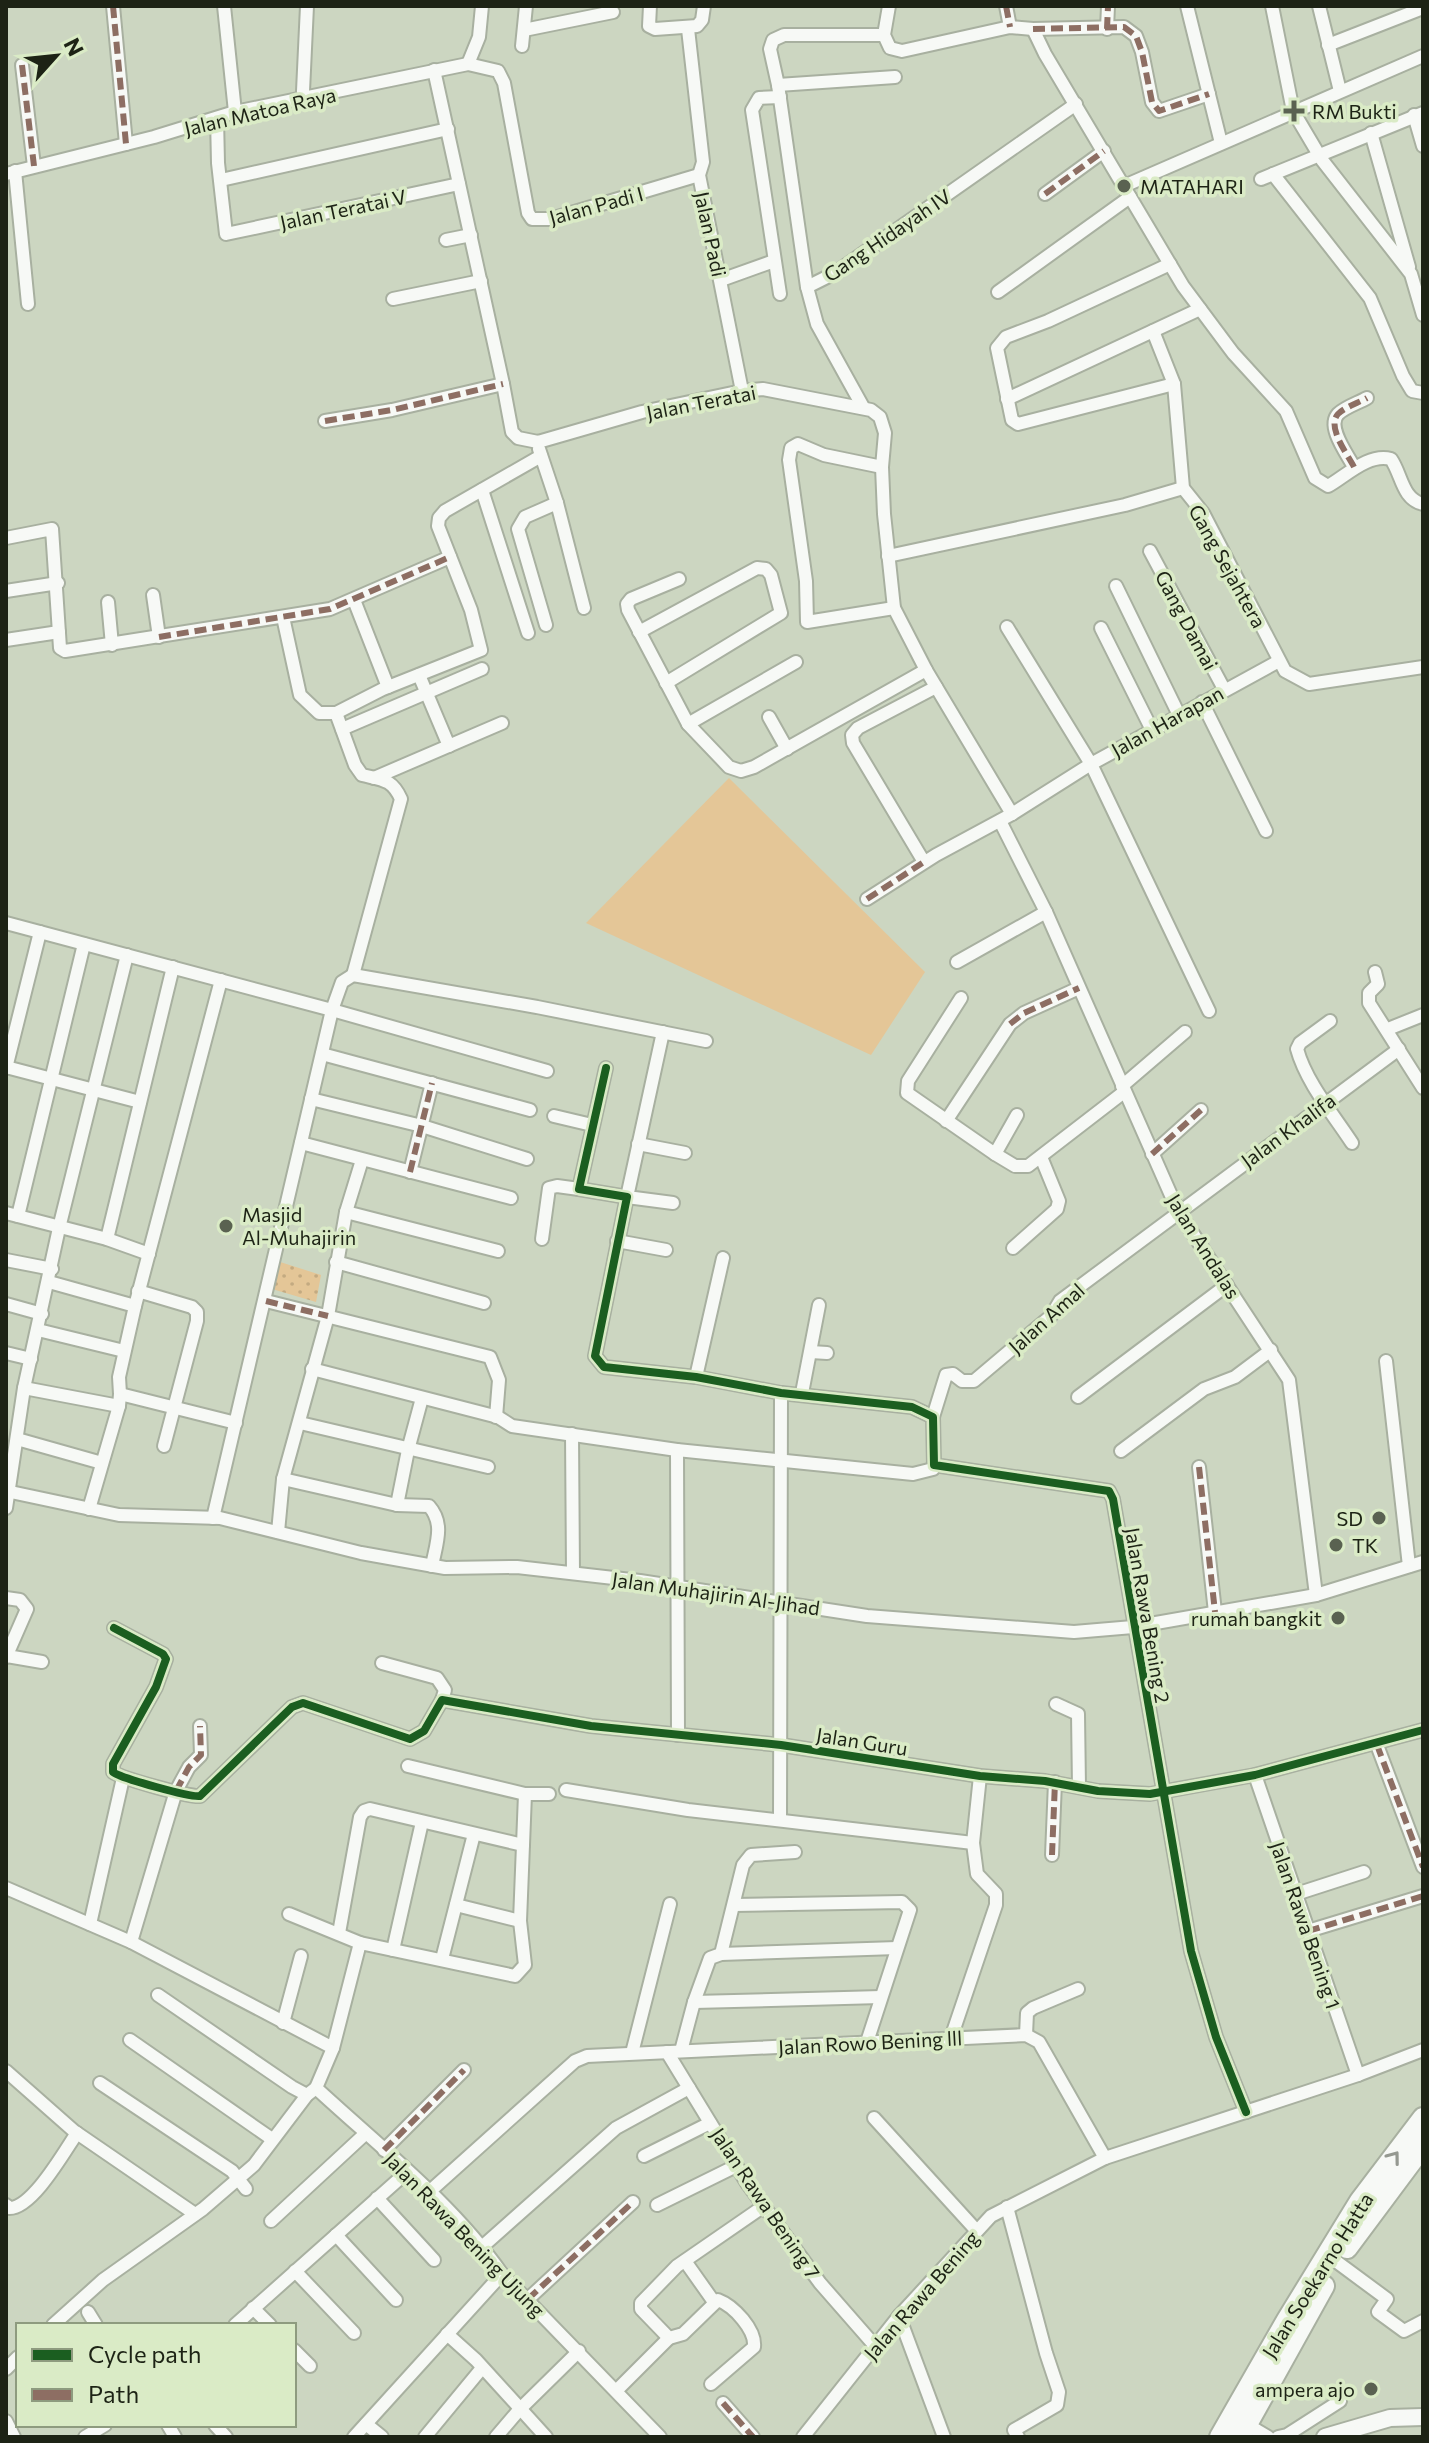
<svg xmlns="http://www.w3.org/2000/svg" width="1429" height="2443" font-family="Commissioner,sans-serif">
<defs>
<pattern id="park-dots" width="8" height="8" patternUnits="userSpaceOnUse" patternTransform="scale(2)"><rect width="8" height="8" fill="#e4c697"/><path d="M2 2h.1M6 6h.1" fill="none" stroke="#c3aa81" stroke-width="1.8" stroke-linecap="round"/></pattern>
</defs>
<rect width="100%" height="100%" fill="#ccd6c1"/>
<!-- grass -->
<polygon fill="#e4c697" points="729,778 925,972 871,1055 586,923"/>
<!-- park -->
<polygon fill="url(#park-dots)" points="277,1261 321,1275 316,1302 272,1289"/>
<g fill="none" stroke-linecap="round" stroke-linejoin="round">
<!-- minor casing -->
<g stroke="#a8b0a0" stroke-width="16">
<g id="minor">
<polyline points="113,6 126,144"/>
<polyline points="224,6 235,112"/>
<polyline points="650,6 649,26 655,29 697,26 702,20 704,6"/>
<polyline points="889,6 884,35 890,48 902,51 1010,27 1033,29 1124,27 1136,36 1142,52 1152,102 1159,111 1209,94"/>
<polyline points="1006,6 1010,27"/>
<polyline points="1187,6 1221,143"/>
<polyline points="1272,6 1293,111 1322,160 1411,274 1423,315"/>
<polyline points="1319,6 1340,91"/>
<polyline points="688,29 703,162 699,175 742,391"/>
<path d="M1033 29 1045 54 1183 286 1233 353 1286 411 1315 478 1328 486C1346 476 1368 453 1391 459 1402 475 1402 499 1423 504"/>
<polyline points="1107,29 1108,6"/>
<polyline points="524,30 613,12"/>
<polyline points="1328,45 1423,8"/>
<polyline points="522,46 526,6"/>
<polyline points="468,64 479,37 482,6"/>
<polyline points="22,65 34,166"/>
<polyline points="434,70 503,384 512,432 518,438 538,442 642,412 742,391 763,389 871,410 880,417 885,433 882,467 884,514 894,608 926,670 1012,814"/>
<polyline points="778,85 895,77"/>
<polyline points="780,97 759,98 752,110 780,294"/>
<polyline points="305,99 303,91 307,6"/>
<polyline points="1414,115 1423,146"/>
<polyline points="217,118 218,163 226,234 459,184"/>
<polyline points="1371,133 1409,267"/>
<polyline points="15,171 28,304"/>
<polyline points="6,174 154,137 235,112 468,64 498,71 504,83 528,213 532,219 551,219 699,175"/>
<polyline points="1273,174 1370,298 1403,376 1412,391 1423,393"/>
<polyline points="1261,179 1423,113"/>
<polyline points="221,180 448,129"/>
<polyline points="1124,186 1423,56"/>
<polyline points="1045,194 1104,151"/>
<polyline points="446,240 471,235"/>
<polyline points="1170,264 1048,321 1006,337 997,348 1012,420 1018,424 1174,384"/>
<polyline points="721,280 774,261"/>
<polyline points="807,287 778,85 770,49 773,40 784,35 884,35"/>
<polyline points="998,292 1130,197"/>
<polyline points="393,299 481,281"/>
<polyline points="1153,331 1174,384 1183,488 1203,513 1285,671 1309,684 1423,667"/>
<polyline points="1007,399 1200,309"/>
<polyline points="863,407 817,324 807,287 835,273 1076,104"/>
<polyline points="325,421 392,410 503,384"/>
<polyline points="539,449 557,503 584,608"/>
<polyline points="882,467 824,455 798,444 791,448 789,460 806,581 807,622 894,608"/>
<path d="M1354 467C1348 455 1326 427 1338 414 1345 407 1358 403 1367 398"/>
<polyline points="482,490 528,633"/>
<polyline points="6,538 52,529 60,648 65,651 330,609 450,557"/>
<polyline points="1150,551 1224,689"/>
<polyline points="888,556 1125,505 1183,488"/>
<polyline points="679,579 631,599 627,604 628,610 688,724 729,767 741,771 754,767 926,670"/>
<polyline points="1116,586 1179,715"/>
<polyline points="6,591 58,583"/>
<polyline points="153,595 159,637"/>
<polyline points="354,600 388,687"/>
<polyline points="108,602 112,645"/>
<polyline points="283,617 300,695 319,713 336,713 383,689 481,650 471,610 438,526 439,518 445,511 541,456"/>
<polyline points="546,625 518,529 525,517 557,503"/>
<polyline points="1007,627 1091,764 1209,1011"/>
<polyline points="1101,628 1152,730"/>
<polyline points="639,632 757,568 766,569 771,575 781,613 666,683"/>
<polyline points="6,640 59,632"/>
<polyline points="419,675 449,746"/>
<polyline points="1202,702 1266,831"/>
<path d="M336 713 355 765 362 775C383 780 392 779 401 799L353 975"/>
<polyline points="769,717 787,749"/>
<polyline points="688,724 796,662"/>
<polyline points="342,729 482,669"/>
<polyline points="374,778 502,723"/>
<polyline points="1000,821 1046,912 1178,1211 1289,1380 1316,1595"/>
<polyline points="924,862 853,743 852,735 858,728 936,687"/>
<polyline points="867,899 936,855 1012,814 1091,764 1279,661"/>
<polyline points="6,923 332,1010 547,1071"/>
<polyline points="957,962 1046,912"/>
<polyline points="1375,972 1378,984 1369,993 1369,1003 1423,1088"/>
<polyline points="961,998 908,1081 907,1093 995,1154 1015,1166 1028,1166 1124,1092"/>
<path d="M1330 1021 1300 1043 1297 1049C1306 1082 1333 1114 1352 1143"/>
<polyline points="1388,1029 1423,1015"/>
<polyline points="663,1032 627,1197 673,1203"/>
<polyline points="322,1054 530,1110"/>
<polyline points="6,1067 140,1102"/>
<polyline points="6,1068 40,932"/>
<polyline points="606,1068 579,1189 627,1197 595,1356 604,1367 696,1377 781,1393 912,1407 933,1417 934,1465 1109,1491 1113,1499 1191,1951 1216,2037 1246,2112"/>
<polyline points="1122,1086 1185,1032"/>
<polyline points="311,1099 422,1126 527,1159"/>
<polyline points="554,1116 592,1125"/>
<polyline points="946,1121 1010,1024 1024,1013 1079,988"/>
<polyline points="301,1143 511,1198"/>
<polyline points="638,1144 685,1153"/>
<polyline points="995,1154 1017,1115"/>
<polyline points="1152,1154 1201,1110"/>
<polyline points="410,1172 432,1083"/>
<polyline points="346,1212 498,1251"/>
<polyline points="6,1213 107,1239 149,1254"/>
<polyline points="18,1216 84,944"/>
<polyline points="107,1239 173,967"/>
<polyline points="542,1239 549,1188 557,1186 579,1189"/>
<polyline points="617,1241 666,1250"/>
<polyline points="1013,1248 1057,1209 1059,1201 1041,1157"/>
<polyline points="6,1260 52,1269"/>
<polyline points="336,1262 484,1303"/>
<polyline points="49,1282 135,1306 221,980"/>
<polyline points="138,1291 192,1307 197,1312 197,1321 164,1446"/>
<polyline points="266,1301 490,1357 499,1380 496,1417"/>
<polyline points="6,1304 42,1314"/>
<polyline points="38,1330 124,1351"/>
<polyline points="811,1352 827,1353"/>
<polyline points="6,1353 31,1359"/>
<polyline points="1386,1361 1409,1566"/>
<polyline points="312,1369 498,1417 512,1426 677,1450"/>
<polyline points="696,1377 723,1258"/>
<polyline points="24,1388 119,1406"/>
<polyline points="802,1393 819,1305"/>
<polyline points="120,1394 119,1377 135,1306"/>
<polyline points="1078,1397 1227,1285"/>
<polyline points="933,1417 946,1375 953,1374 962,1381 974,1381 1051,1316 1060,1301 1399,1049"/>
<polyline points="300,1423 488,1467"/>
<polyline points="572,1434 573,1573"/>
<polyline points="17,1439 102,1463"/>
<polyline points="1121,1451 1204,1389 1235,1377 1271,1350"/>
<polyline points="1199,1467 1215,1612"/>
<path d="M283 1479 397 1505 429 1506C445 1524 436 1544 432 1566"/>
<polyline points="6,1491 119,1515 220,1518 361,1553 445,1568 517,1567 640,1581 867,1616 1074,1632 1133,1627 1316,1595 1423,1562"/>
<polyline points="397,1505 408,1450 422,1398"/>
<polyline points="6,1508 24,1388 59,1228 127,955"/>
<polyline points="89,1509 119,1406 120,1394 236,1423"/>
<polyline points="213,1518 332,1010 342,982 353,975 537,1007 706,1041"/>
<polyline points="278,1532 283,1479 328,1316 346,1212 362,1160"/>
<polyline points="6,1598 20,1600 27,1609 6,1657"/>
<path d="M114 1628 163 1654 166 1659 156 1687 113 1764V1772C120 1778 192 1798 200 1796L292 1707 303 1703 410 1739 424 1731 442 1700 591 1726 781 1745 980 1776 1045 1781 1098 1791 1150 1794 1255 1775 1423 1730"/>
<polyline points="7,1656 42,1662"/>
<polyline points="382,1663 437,1678 445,1690 442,1700"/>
<polyline points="1056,1704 1078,1714 1079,1787"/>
<polyline points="678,1735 677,1450 913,1474 933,1469 934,1465"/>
<polyline points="1377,1745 1423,1867"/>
<polyline points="408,1766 525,1794"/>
<polyline points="1255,1775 1358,2075"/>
<polyline points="566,1790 688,1810 973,1843"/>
<polyline points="780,1819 781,1393"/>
<polyline points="1052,1855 1055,1782"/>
<path d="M6 1888 131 1942 333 2048 316 2088C380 2147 452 2203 502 2274L660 2437"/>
<polyline points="1296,1894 1364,1872"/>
<polyline points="456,1905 520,1921"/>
<polyline points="734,1905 902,1902 910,1910 867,2042"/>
<polyline points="289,1914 360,1943"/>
<polyline points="90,1924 123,1778"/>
<polyline points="1308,1931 1423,1896"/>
<polyline points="339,1933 360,1817 364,1811 370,1809 523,1845"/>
<polyline points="131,1942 176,1791 189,1767 201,1755 200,1726"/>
<polyline points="393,1950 422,1822"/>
<polyline points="721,1954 897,1948"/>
<polyline points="442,1959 474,1834"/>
<polyline points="158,1995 292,2087 307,2095"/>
<polyline points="694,2002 881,1997"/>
<polyline points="283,2023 301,1956"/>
<polyline points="1026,2035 1027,2013 1033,2008 1078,1989"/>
<polyline points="951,2038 996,1905 996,1894 977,1874 973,1843 980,1776"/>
<polyline points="130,2040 272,2139"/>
<polyline points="333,2048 360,1943 515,1976 525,1965 520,1921 525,1794 549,1794"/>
<polyline points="681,2051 694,2002 710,1958 721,1954 743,1865 751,1855 795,1852"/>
<polyline points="667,2052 747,2183 820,2283 876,2347"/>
<polyline points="632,2053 670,1904"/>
<polyline points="6,2071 74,2131 195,2214"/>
<polyline points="100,2083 232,2171 246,2189"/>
<polyline points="874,2118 976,2230"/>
<polyline points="384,2150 464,2070"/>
<polyline points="644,2156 710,2123"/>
<polyline points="429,2192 575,2061 587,2056 1026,2035 1039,2042 1105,2158"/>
<polyline points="377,2198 434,2260"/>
<path d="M6 2205 9 2208C32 2209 64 2152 77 2133"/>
<polyline points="657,2205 736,2166"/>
<polyline points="1007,2207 1046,2353 1059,2392 1057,2405 1014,2430 1018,2437"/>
<polyline points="271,2221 365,2134"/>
<polyline points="336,2235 396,2300"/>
<polyline points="483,2246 616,2128 689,2088"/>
<polyline points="685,2261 714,2302"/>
<polyline points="1337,2262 1387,2299 1378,2312 1404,2331 1423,2321"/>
<polyline points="295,2271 354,2333"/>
<polyline points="528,2299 633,2202"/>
<polyline points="253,2308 270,2325"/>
<polyline points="88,2312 96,2325"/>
<polyline points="899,2316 944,2437"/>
<polyline points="53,2325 103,2280 203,2209 254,2165 307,2095 316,2088"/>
<polyline points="235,2325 407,2172"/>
<polyline points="447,2334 476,2360 546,2437"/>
<polyline points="294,2350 310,2366"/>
<polyline points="6,2369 18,2357"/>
<path d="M711 2384 754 2347C756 2330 734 2306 718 2300L683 2334 669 2338 641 2309V2303L677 2266 764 2206"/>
<polyline points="617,2390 669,2338"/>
<polyline points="723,2403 753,2437"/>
<polyline points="6,2421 14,2437"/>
<polyline points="366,2424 382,2437"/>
<polyline points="1246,2424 1268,2437"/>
<polyline points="168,2425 175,2437"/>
<polyline points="215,2425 226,2437"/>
<polyline points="85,2437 105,2425"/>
<polyline points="354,2437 502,2274"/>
<polyline points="425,2437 482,2368"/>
<polyline points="496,2437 519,2410 579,2351"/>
<polyline points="803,2437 899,2316 991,2216 1105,2158 1358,2075 1423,2050"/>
<polyline points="1278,2437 1287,2435 1340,2401"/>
</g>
</g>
<!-- tertiary casing -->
<g stroke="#a8b0a0" stroke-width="20">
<polyline id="tertiary" points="1325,2437 1390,2418 1423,2417"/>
</g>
<!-- primary casing -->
<g stroke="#a8b0a0" stroke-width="24">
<g id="primary">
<polyline points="1347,2248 1423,2146"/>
<polyline points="1220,2437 1287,2320 1360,2201 1423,2118"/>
<polyline points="1240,2437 1324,2286"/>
</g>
</g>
<!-- minor -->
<use href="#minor" stroke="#f7f9f6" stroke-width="12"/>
<!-- tertiary -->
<use href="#tertiary" stroke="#f7f9f6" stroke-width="16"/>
<!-- primary -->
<use href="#primary" stroke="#f7f9f6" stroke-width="20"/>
<!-- quiet -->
<g stroke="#8d6e63" stroke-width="6" stroke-dasharray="12 6" stroke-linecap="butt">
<polyline points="113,6 126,144"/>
<polyline points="1006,6 1010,27"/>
<polyline points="1033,29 1124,27 1136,36 1142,52 1152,102 1159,111 1209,94"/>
<polyline points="1107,29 1108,6"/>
<polyline points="22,65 34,166"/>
<polyline points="1045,194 1104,151"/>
<polyline points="325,421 392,410 503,384"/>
<path d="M1354 467C1348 455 1326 427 1338 414 1345 407 1358 403 1367 398"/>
<polyline points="159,637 330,609 450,557"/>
<polyline points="867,899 924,862"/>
<polyline points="1010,1024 1024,1013 1079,988"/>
<polyline points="1152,1154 1201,1110"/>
<polyline points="410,1172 432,1083"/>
<polyline points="266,1301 328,1316"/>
<polyline points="1199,1467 1215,1612"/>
<polyline points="1377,1745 1423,1867"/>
<polyline points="176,1791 189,1767 201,1755 200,1726"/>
<polyline points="1052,1855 1055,1782"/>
<polyline points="1308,1931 1423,1896"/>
<polyline points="384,2150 464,2070"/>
<polyline points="528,2299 633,2202"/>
<polyline points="723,2403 753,2437"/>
</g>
<!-- cycleway casing -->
<g stroke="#daebc6" stroke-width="13">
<g id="cycleway">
<polyline points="606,1068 579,1189 627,1197 595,1356 604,1367 696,1377 781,1393 912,1407 933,1417 934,1465 1109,1491 1113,1499 1191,1951 1216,2037 1246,2112"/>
<path d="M114 1628 163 1654 166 1659 156 1687 113 1764V1772C120 1778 192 1798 200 1796L292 1707 303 1703 410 1739 424 1731 442 1700 591 1726 781 1745 980 1776 1045 1781 1098 1791 1150 1794 1255 1775 1423 1730"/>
</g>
</g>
<!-- cycleway -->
<use href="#cycleway" stroke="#1b5e20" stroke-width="8"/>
</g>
<!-- one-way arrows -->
<defs><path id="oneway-chevron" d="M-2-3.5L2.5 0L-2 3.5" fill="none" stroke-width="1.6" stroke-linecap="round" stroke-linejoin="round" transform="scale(2)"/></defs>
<use stroke="#959991" href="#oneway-chevron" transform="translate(1394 2157) rotate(-53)"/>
<!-- markers -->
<g fill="#5a6251" stroke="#daebc6" stroke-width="3">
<path d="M1290 99h8v8h8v8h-8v8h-8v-8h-8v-8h8z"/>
<circle cx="1124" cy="186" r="8"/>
<circle cx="226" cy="1226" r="8"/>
<circle cx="1379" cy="1518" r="8"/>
<circle cx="1336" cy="1545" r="8"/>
<circle cx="1338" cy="1618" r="8"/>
<circle cx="1371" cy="2389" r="8"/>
</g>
<g text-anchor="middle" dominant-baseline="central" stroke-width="7" stroke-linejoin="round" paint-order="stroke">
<!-- street labels -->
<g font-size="20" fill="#1d2315" stroke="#daebc6">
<text transform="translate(260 111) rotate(-13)">Jalan Matoa Raya</text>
<text transform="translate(596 205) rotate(-15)">Jalan Padi I</text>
<text transform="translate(343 209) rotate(-12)">Jalan Teratai V</text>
<text transform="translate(711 234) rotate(78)">Jalan Padi</text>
<text transform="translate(887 235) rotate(-34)">Gang Hidayah IV</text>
<text transform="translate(701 402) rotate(-11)">Jalan Teratai</text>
<text transform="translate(1228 566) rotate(61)">Gang Sejahtera</text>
<text transform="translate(1187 620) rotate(62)">Gang Damai</text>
<text transform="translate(1167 721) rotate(-29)">Jalan Harapan</text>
<text transform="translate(1288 1130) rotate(-36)">Jalan Khalifa</text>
<text transform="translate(1204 1246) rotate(58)">Jalan Andalas</text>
<text transform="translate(1046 1318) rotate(-42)">Jalan Amal</text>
<text transform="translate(716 1593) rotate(8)">Jalan Muhajirin Al-Jihad</text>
<text transform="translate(1148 1615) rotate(80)">Jalan Rawa Bening 2</text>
<text transform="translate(862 1741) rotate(9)">Jalan Guru</text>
<text transform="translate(1306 1925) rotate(71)">Jalan Rawa Bening 1</text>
<text transform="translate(870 2042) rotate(-3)">Jalan Rowo Bening lll</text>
<text transform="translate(766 2203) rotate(56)">Jalan Rawa Bening 7</text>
<text transform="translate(465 2234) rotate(46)">Jalan Rawa Bening Ujung</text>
<text transform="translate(1317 2275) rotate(-58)">Jalan Soekarno Hatta</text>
<text transform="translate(921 2295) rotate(-49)">Jalan Rawa Bening</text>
</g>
<!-- poi labels -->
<g font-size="20" fill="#1d2315" stroke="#daebc6" text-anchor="start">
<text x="1312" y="111">RM Bukti</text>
<text x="1140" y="186">MATAHARI</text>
<text x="242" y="1214">Masjid<tspan x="242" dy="23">Al-Muhajirin</tspan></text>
<text x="1363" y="1518" text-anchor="end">SD</text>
<text x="1352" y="1545">TK</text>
<text x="1322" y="1618" text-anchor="end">rumah bangkit</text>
<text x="1355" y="2389" text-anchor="end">ampera ajo</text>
</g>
</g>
<!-- border -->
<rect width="1429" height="2443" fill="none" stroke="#1d2315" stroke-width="16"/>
<!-- legend -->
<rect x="16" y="2323" width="280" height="104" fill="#daebc6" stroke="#8e9b7f" stroke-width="2"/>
<rect x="32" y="2349" width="40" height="12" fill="#1b5e20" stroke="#8e9b7f" stroke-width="2"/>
<text x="88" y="2363" font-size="24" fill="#1d2315">Cycle path</text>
<rect x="32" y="2389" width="40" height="12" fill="#8d6e63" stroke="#8e9b7f" stroke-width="2"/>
<text x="88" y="2403" font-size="24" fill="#1d2315">Path</text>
<!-- north arrow -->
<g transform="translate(56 56) rotate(63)" stroke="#daebc6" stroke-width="6" paint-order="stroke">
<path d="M0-6L14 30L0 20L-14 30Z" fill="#1d2315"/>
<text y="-12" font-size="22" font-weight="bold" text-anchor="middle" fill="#1d2315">N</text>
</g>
</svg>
